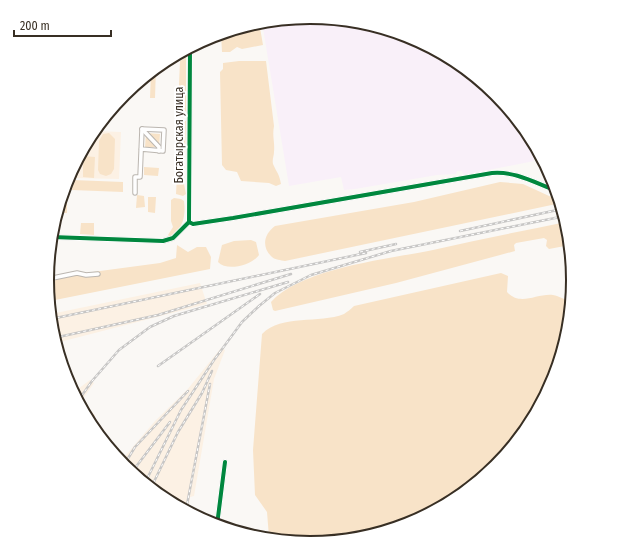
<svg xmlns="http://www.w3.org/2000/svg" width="621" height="560" font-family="'Fira Sans Condensed',sans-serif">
<rect width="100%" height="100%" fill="#faf8f5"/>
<!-- industrial -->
<polygon fill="#f9f0f9" points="311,17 362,22 411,37 457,61 497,94 529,134 534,161 463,175 462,171 457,171 456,174 437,175 355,189 344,190 341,177 289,186 262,22"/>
<!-- built -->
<g fill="#fcf1e4">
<polygon points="95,131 121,132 119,179 75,178 75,171 73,169"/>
<polygon points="200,283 207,304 56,343 51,314"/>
<polygon points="221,348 225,350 214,379 194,496 190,497 188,511 164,499 121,461 155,421 187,390"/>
<polygon points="90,380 94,383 80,403 74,392"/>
</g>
<!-- green -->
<g fill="#f8e3c8">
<polygon points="259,22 263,45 242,49 237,47 230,52 222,52 221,34"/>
<polygon points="186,57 186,111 181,113 179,112 178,108 180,61"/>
<path d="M239 61H266L274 126C272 137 275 142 274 152 274 156 272 159 273 164 277 173 279 173 281 184L276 186 269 183 241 181 237 172 226 170 222 165 220 72 223 69V63Z"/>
<polygon points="156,68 155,98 150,98 151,73"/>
<polygon points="180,120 186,121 184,184 186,194 183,196 176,194"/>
<polygon points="109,133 115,139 114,169 111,174 106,176 100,174 98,170 99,141 103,134"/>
<polygon points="146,133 160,134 159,147 145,147"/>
<polygon points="83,156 95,157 94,178 83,177"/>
<polygon points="144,167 159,168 158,176 144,175"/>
<polygon points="73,180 123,182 123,192 72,190"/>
<path d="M500 182 523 184 560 201 561 203 285 261C281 260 275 260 272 257 261 247 264 234 275 226L414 202Z"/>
<polygon points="64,192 67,192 67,213 60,213 60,216 56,216"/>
<polygon points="137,195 144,196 145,207 136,208"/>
<polygon points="148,197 156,197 155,213 148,212"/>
<path d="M174 198 181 199 184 201C186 216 183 229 170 237L168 235 173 227 171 221V200Z"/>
<path d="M566 222 570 245 549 249 546 246 547 240 544 238 516 243 514 245 515 251 396 283 275 311 273 310 271 302C301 268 389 259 433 250 477 240 522 231 566 222Z"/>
<polygon points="81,223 94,223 94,235 80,234"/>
<path d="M251 240 256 242 259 255C252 265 227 272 218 262L222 245 234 241Z"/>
<polygon points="177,245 188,252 197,247 206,247 211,257 210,269 50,301 48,282 85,273 160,263 176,258"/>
<path d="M501 273 508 276 507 292C520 307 537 293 553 295 559 296 566 300 571 302 570 312 570 322 568 332 548 424 480 502 389 530 380 532 370 537 360 538 331 543 298 542 269 537L267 512 255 495 253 450 262 334C282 314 319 324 344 314 347 312 351 309 354 306Z"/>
<polygon points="85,403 95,416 90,422 81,406"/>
</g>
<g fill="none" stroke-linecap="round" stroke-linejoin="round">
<!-- street casing -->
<g stroke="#bbb6b0" stroke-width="5.5">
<g id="street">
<polyline points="142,129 159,147 159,151"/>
<polyline points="135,193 135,177 140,177 142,129 164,130 163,151 141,149"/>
<path d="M189 222 193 224 233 218 492 173C516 171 535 183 557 191"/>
<polyline points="189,222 190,48"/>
<polyline points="52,237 163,241 173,238 189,222"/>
<polyline points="48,279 77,273 86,275 98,274"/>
<polyline points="217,525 225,462"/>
</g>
</g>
<!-- street -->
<use href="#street" stroke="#fefefe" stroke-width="3.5"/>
<!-- rail casing -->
<g stroke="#c7c6c5" stroke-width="2.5">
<g id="rail">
<polyline points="460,231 562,209"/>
<polyline points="360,252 396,244"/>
<polyline points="51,319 366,253"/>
<polyline points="54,338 158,315 291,274"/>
<polyline points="158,366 260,294"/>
<polyline points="78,401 92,381 119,350 150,327 174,316 288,282"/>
<polyline points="124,465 135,447 188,391"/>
<polyline points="132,472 170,422"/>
<polyline points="137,476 138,476"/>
<polyline points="145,483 181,410 214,360 242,322 259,306 275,293 311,275 391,251 565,216"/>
<polyline points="151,488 178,432 202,393 212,371"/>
<polyline points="186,510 210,384"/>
</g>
</g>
<!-- rail -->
<use href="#rail" stroke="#fff" stroke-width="1" stroke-dasharray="3" stroke-linecap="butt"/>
<!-- cycleway casing -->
<g stroke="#fff" stroke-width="6">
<g id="cycleway">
<path d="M189 222 193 224 233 218 492 173C516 171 535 183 557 191"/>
<polyline points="189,222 190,48"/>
<polyline points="52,237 163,241 173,238 189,222"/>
<polyline points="217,525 225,462"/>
</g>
</g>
<!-- cycleway -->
<use href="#cycleway" stroke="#00873e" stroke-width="4"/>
</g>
<g text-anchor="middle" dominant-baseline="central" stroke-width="4" stroke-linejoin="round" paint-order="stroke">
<!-- street labels -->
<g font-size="12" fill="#382f24" stroke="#fff">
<text transform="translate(179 135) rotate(-90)">Богатырская улица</text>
</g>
</g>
<!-- crop -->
<path d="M0 0H621V560H0ZM54 280a256 256 0 1 1 512 0a256 256 0 1 1-512 0Z" fill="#fff" fill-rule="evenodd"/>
<path fill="none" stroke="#382f24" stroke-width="2" d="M54 280a256 256 0 1 1 512 0a256 256 0 1 1-512 0Z"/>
<!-- scale -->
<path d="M14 30v6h97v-6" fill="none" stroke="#382f24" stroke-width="2"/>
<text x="20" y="30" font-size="12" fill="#382f24" stroke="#ffffff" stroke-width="3" paint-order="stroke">200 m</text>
</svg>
